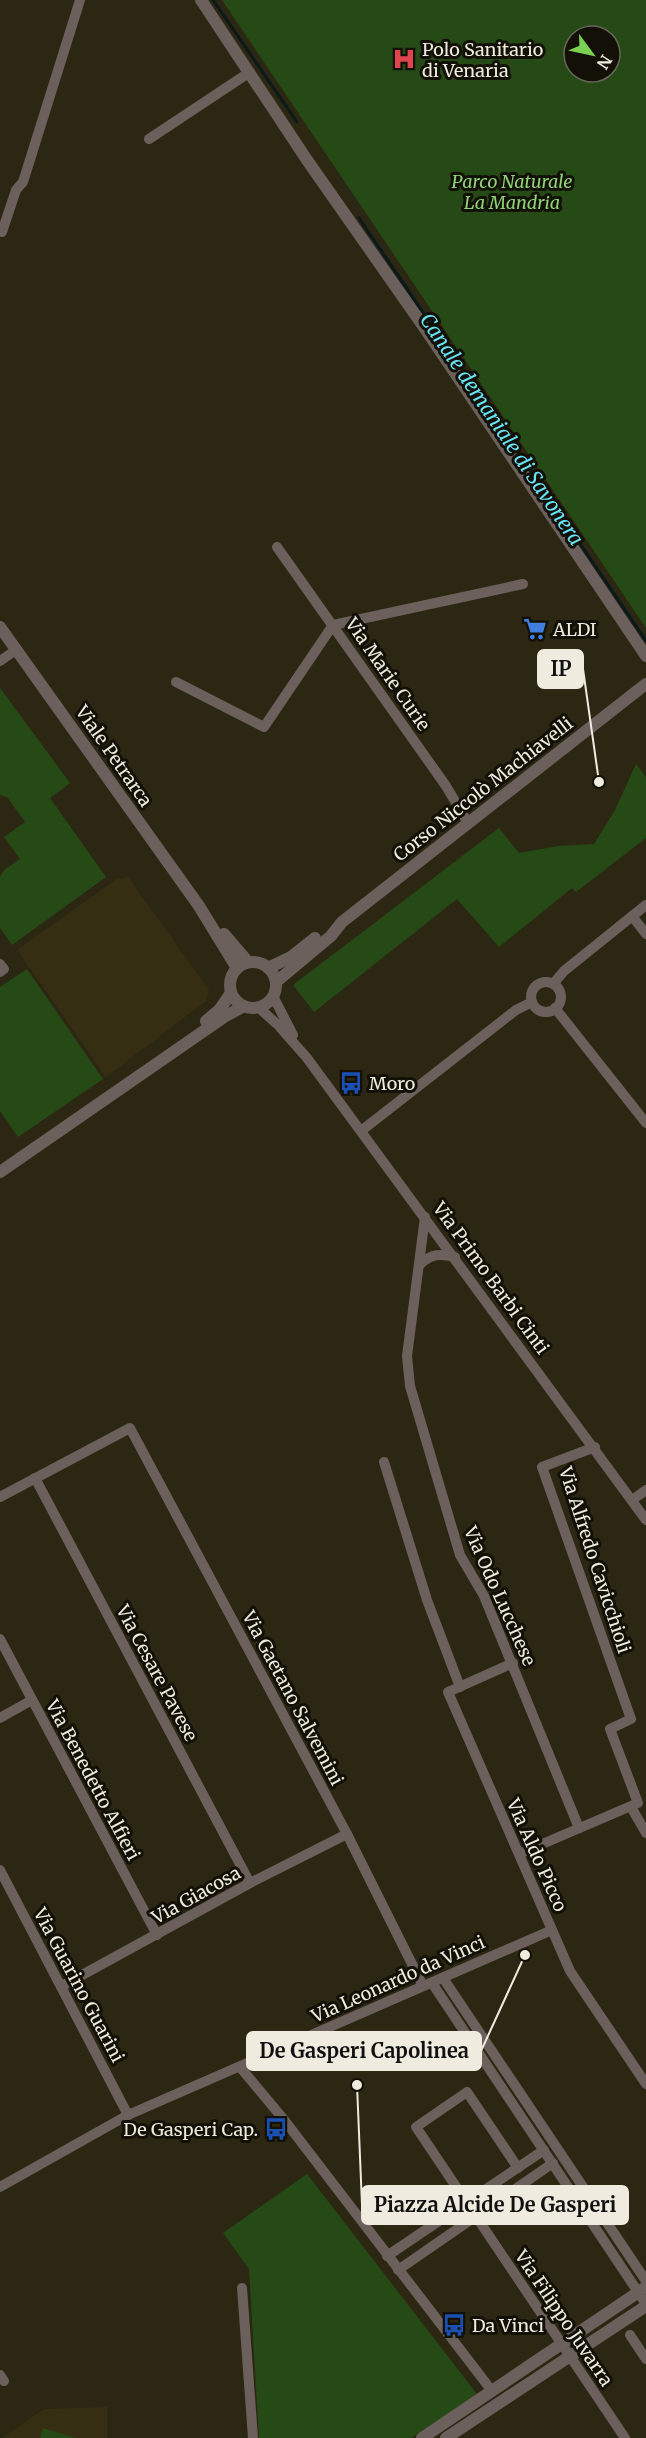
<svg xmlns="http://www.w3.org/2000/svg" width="646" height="2438" font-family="Merriweather,serif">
<rect width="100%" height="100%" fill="#2c2712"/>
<!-- built -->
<g fill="#362e12">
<polygon points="128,877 209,990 206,1001 106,1077 17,950 117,879"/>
<polygon points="107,2407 107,2438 2,2438 44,2409"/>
</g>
<!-- green -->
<g fill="#264a16" fill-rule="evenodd">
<path d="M222 0H646V628ZM574 36H610V72H574Z"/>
<polygon points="0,688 70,783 50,798 106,877 12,945 0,928 0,877 4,870 20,859 4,837 25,822 7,797 0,795"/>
<polygon points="636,764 646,777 646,838 576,892 572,888 499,947 457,899 314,1012 293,985 499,828 519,853 558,846 594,844 615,810"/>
<polygon points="27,969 103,1079 18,1137 0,1111 0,987"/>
<polygon points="307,2174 477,2394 411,2438 259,2438 249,2269 223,2233"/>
<polygon points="43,2428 76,2438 40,2438"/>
</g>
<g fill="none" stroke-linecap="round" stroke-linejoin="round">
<!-- stream -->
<g stroke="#0a1a1c" stroke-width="3">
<polyline points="213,0 297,122"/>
<polyline points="359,218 646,641"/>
</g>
<!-- minor -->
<g stroke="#6b605c" stroke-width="10">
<polyline points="149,139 250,72"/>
<polyline points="2,232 16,190 23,182 80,0"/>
<polyline points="277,547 446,786 468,823"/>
<polyline points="0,661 16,650"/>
<polyline points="176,682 264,727 333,625 523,584"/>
<polyline points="632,916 646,934"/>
<polyline points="0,964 4,969 0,972"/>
<circle cx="546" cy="997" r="15"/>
<polyline points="553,984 564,971 646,905"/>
<polyline points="273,996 293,1035"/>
<polyline points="258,1007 278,1025 307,1058 646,1520"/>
<polyline points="555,1008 646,1123"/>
<polyline points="361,1131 516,1010 532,1002"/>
<polyline points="425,1217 407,1356 410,1386 460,1555 484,1596 579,1828"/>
<path d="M419 1265C431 1254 439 1253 455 1257"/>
<polyline points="384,1462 427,1600 460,1687"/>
<polyline points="35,1478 250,1883"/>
<polyline points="0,1497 130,1428 347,1834 423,1986"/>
<polyline points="632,1500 646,1490"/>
<polyline points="0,1639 157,1935"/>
<polyline points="513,1663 448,1692 570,1971 646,2084"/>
<polyline points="0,1718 32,1700"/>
<polyline points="631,1807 646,1833"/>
<polyline points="519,1854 638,1803 610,1729 631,1719 542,1467 595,1447"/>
<polyline points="0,1870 128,2115"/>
<polyline points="443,1978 646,2281"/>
<polyline points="432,1983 646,2304"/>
<polyline points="62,1986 250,1883 347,1834"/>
<polyline points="240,2067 285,2121 492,2391"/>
<polyline points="518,2168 467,2092 416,2127 625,2438"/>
<polyline points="0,2187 128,2115 552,1930"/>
<polyline points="387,2256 544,2150"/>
<polyline points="398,2270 553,2163"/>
<polyline points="242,2288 253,2438"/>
<polyline points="630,2335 646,2359"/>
<polyline points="0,2375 4,2381"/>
</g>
<!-- tertiary -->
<g stroke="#6b605c" stroke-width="12">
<polyline points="201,0 307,160 426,330 646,656"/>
<polyline points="0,627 199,906 237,968"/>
<polyline points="224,934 248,962"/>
<circle cx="253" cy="985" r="23"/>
<polyline points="268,968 291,957 315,938"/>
<polyline points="276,982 331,936 342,922 646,684"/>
<polyline points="206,1021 220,1009 231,993"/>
<polyline points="0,1172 224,1017 244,1006"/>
<polyline points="422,2438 646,2287"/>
<polyline points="446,2438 646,2306"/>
</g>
</g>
<!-- icons -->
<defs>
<g id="hospital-bare" transform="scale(1.8)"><path d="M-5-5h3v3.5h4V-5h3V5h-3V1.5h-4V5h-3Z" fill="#e0444e" stroke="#121007" stroke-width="2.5" paint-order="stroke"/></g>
<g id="supermarket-bare" transform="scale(1.8)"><path d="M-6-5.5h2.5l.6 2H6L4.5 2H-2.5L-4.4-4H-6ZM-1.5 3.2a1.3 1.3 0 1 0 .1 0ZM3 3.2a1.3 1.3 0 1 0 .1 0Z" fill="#3f7fe0" stroke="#121007" stroke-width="2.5" paint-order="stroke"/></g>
<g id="bus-bare" transform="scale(1.8)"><path d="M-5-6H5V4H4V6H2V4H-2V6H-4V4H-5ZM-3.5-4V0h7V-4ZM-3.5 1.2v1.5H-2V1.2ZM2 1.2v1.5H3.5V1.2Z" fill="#1a4fb4" stroke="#121007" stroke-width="2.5" paint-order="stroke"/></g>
</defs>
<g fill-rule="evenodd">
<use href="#hospital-bare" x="404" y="59"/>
<use href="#supermarket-bare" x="535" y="629"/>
<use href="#bus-bare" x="351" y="1083"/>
<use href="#bus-bare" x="276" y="2129"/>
<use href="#bus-bare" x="454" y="2325"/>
</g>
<g text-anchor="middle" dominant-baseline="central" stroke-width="6" stroke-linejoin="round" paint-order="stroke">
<!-- poi labels -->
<g font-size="18" fill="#efebdf" stroke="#121007" text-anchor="start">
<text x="422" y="49">Polo Sanitario<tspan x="422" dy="21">di Venaria</tspan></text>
<text x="553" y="629">ALDI</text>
<text x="369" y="1083">Moro</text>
<text x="258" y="2129" text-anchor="end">De Gasperi Cap.</text>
<text x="472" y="2325">Da Vinci</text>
</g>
<!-- park labels -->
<g font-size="18" font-style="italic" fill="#90d377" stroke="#121007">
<text x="512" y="181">Parco Naturale<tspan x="512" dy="21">La Mandria</tspan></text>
</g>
<!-- street labels -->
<g font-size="18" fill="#efebdf" stroke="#121007">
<text transform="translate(388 674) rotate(55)">Via Marie Curie</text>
<text transform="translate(114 756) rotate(55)">Viale Petrarca</text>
<text transform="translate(483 789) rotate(-38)">Corso Niccolò Machiavelli</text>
<text transform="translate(491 1278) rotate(54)">Via Primo Barbi Cinti</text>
<text transform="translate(595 1560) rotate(72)">Via Alfredo Cavicchioli</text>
<text transform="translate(500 1596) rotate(66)">Via Odo Lucchese</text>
<text transform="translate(157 1673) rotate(62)">Via Cesare Pavese</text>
<text transform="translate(293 1698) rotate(62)">Via Gaetano Salvemini</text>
<text transform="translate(93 1780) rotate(62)">Via Benedetto Alfieri</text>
<text transform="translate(537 1855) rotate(66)">Via Aldo Picco</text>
<text transform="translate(196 1895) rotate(-29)">Via Giacosa</text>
<text transform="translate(398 1979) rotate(-24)">Via Leonardo da Vinci</text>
<text transform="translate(79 1985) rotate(62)">Via Guarino Guarini</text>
<text transform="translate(564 2318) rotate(56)">Via Filippo Juvarra</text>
</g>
<!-- water labels -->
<g font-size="20" font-style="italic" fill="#68e5f8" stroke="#121007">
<text transform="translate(502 429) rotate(56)">Canale demaniale di Savonera</text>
</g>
</g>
<!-- callouts -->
<path fill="none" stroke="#efebdf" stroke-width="2" d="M599 782L583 669M525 1955L481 2051M357 2085L362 2205"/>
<g fill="#efebdf" stroke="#121007" stroke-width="2">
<circle cx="599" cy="782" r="6"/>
<circle cx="525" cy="1955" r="6"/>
<circle cx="357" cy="2085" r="6"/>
</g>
<g fill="#efebdf" stroke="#efebdf" stroke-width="2">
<rect x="538" y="650" width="45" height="38" rx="6"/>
<rect x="247" y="2032" width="234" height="38" rx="6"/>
<rect x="362" y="2186" width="266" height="38" rx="6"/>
</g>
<g font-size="20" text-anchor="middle" font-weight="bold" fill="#111">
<text x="561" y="676">IP</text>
<text x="364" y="2058">De Gasperi Capolinea</text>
<text x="495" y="2212">Piazza Alcide De Gasperi</text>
</g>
<!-- north arrow -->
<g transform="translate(592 54) rotate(123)"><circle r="28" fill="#121007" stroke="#6a685d" stroke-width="1.5"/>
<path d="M0-4.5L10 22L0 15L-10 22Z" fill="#7cd154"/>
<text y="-9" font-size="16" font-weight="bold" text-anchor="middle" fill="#efebdf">N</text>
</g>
</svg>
